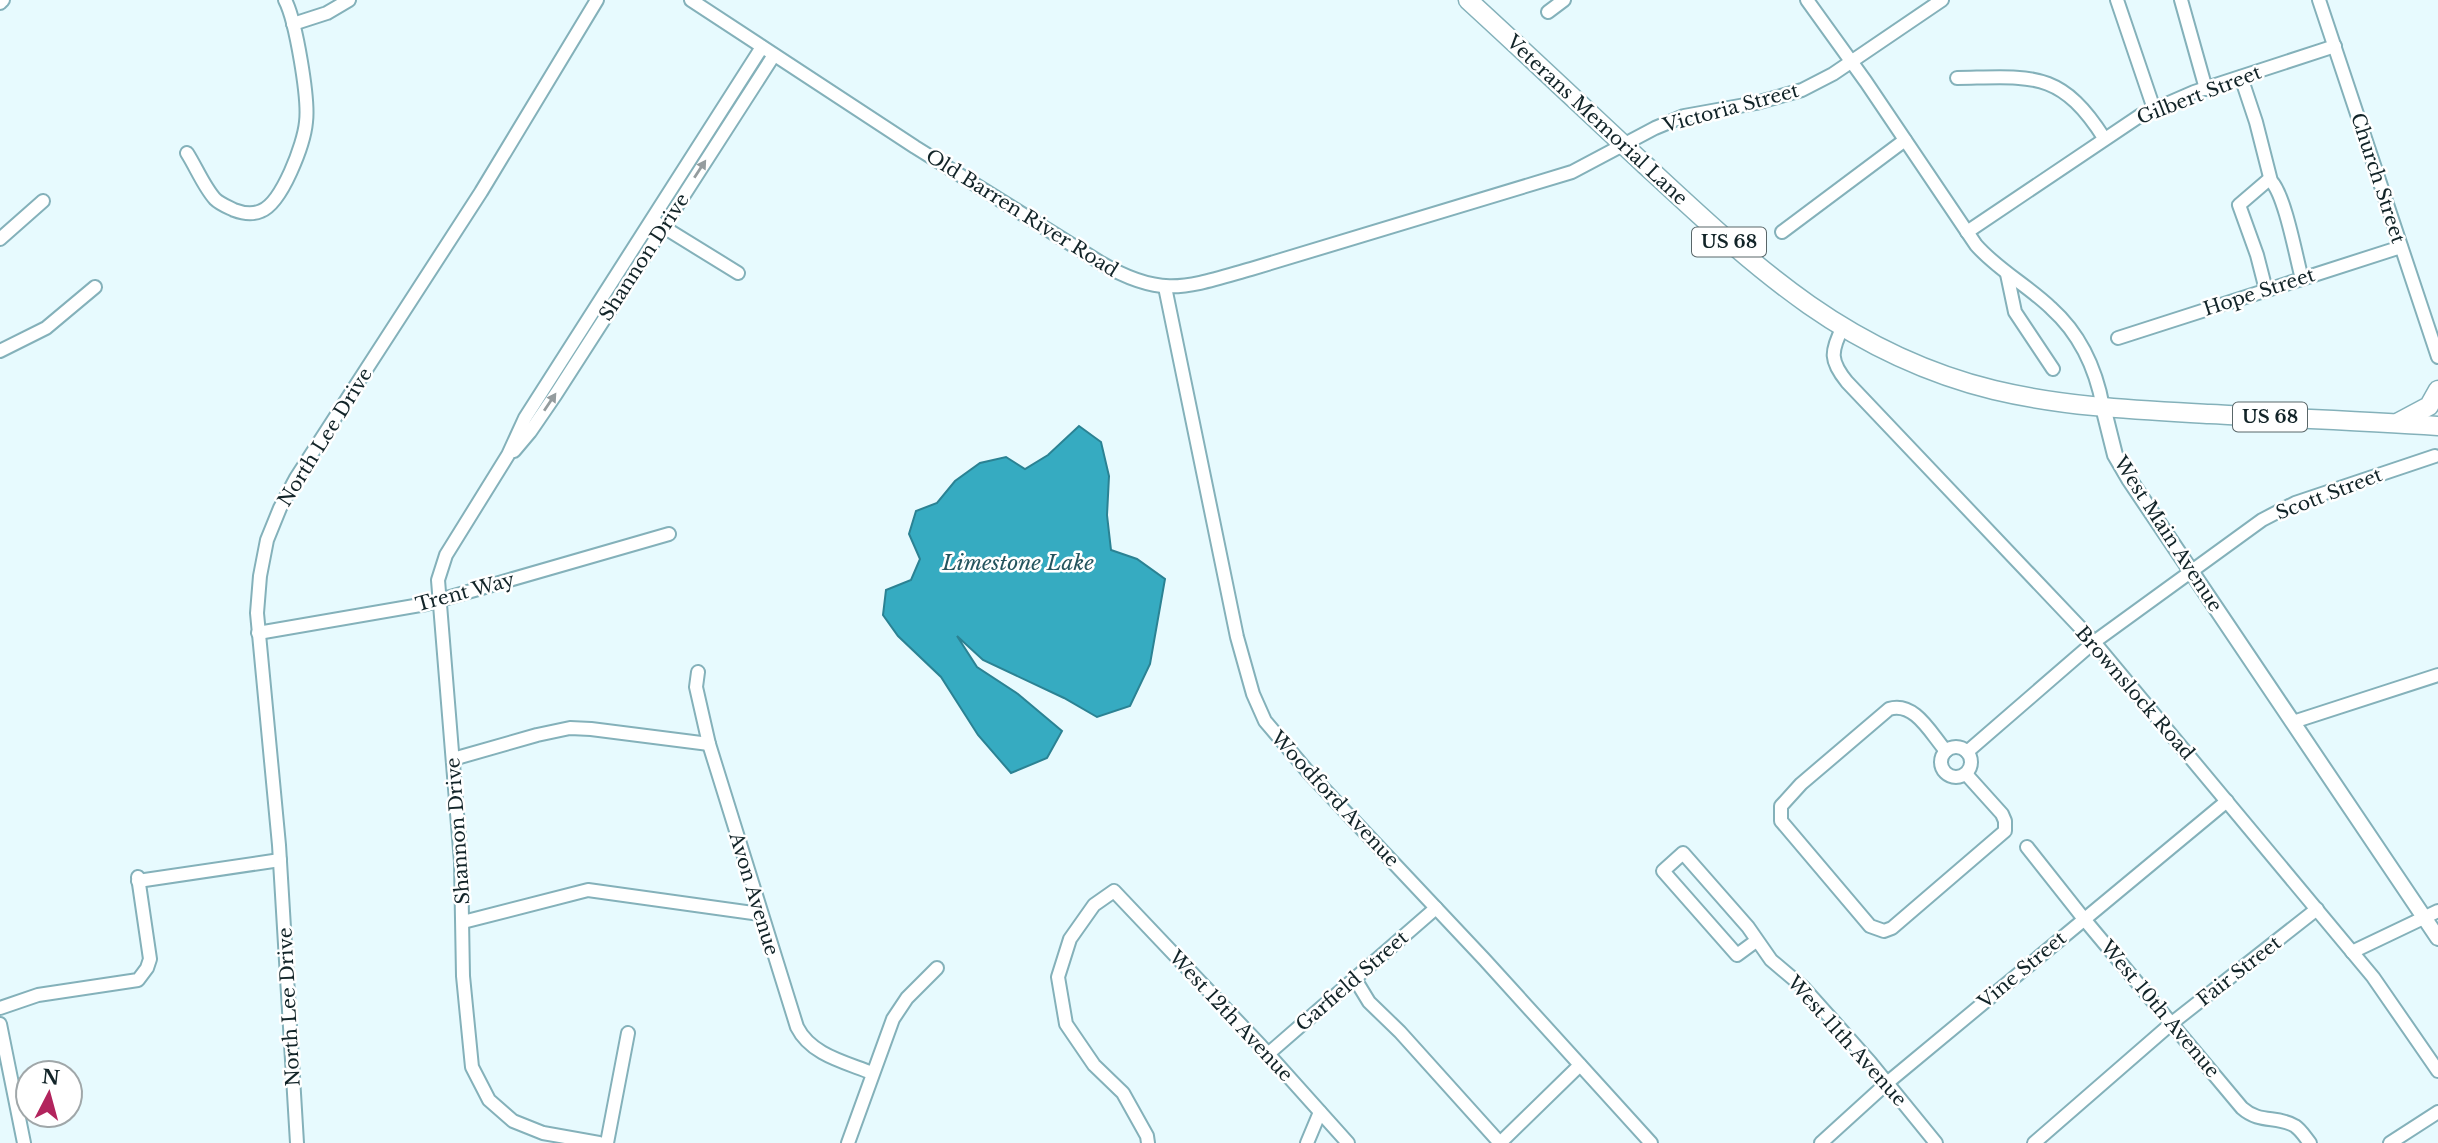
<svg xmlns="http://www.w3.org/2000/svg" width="2438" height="1143" font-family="'Libre Baskerville',serif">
<rect width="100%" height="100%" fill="#e7fafe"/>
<!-- water -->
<polygon fill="#36abc1" stroke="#2b8293" stroke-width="2" points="1079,426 1101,442 1109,476 1107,515 1111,550 1137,559 1165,579 1150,664 1130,706 1097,717 1064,698 983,660 957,636 977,667 1018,694 1062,731 1047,758 1011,773 978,735 941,677 898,636 883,615 886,590 911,580 920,559 909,534 916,511 937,503 955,481 980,463 1006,457 1025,469 1048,455"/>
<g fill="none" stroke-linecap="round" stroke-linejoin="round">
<!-- minor casing -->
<g stroke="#84b1ba" stroke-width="16">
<g id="minor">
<path d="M691 0 915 147 1101 263C1162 299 1187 287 1251 269L1572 172 1655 128 1684 116 1756 103 1802 90 1833 74 1942 0"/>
<path d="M1807 0 1866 82 1976 245C1998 270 2027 285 2051 308 2080 334 2096 369 2103 407"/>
<polyline points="2117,0 2154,109"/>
<polyline points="2181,0 2206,89"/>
<polyline points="2319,0 2438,357"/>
<polyline points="0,3 3,0"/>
<polyline points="1548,12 1564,0"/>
<polyline points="293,24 327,13 349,0"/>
<path d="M2241 77 2256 122 2271 181C2285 195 2296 257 2302 279"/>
<path d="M1957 78C2031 77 2060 69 2104 138"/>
<path d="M187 153C196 167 204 187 215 199 220 204 228 207 234 210 242 213 252 215 261 211 282 203 304 144 306 122 309 99 296 21 285 0"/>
<polyline points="657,223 738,273"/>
<polyline points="1782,232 1905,140"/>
<polyline points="1967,232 2141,115 2194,92 2335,46"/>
<polyline points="0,239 43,201"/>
<polyline points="2007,274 2015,312 2053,369"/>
<polyline points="1165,287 1237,637 1253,694 1265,721 1309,773 1484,959 1651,1143"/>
<polyline points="2266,290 2257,255 2239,205 2267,181 2271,181"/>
<path d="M1843 327C1830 352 1830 361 1847 382L2094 642 2373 977 2438 1071"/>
<polyline points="2118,338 2401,247"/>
<polyline points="0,351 46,328 95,287"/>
<polyline points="514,451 530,432 556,394 774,55"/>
<polyline points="258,633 426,604 669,534"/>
<path d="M698 672 696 687 709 744 797 1027C811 1055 845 1062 872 1073"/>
<polyline points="2293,722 2438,675"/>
<circle cx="1956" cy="762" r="15"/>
<path d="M1946 751C1931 734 1915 701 1889 709L1801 784 1781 806V821L1870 926 1884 931 1892 928 2005 831V821L2002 814 1966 774"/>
<polyline points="1967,752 2094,642 2262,520 2295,503 2435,456"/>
<polyline points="453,759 537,735 570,728 591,729 709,744"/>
<path d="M2027 847 2084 919 2242 1108C2260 1124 2277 1115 2295 1126 2301 1130 2305 1137 2310 1143"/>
<polyline points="138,881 280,860"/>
<polyline points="463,922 588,890 760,914"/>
<polyline points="1756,941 1737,955 1663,871 1683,853 1748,927 1771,960 1803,987 1870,1062 1936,1143"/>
<polyline points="2352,952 2438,911"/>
<polyline points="1355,979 1369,1002 1400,1032 1500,1143"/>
<polyline points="0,1008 38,995 138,980 147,968 150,959 138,877"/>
<polyline points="0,1024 24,1143"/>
<polyline points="1268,1054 1436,908"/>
<polyline points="297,1143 279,845 257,613 260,576 267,540 280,508 296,478 481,192 597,0"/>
<polyline points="599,1143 543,1133 513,1121 489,1100 472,1067 463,976 461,862 438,580 446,555 508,455 525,418 762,47"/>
<polyline points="607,1143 628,1033"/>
<polyline points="848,1143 893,1019 907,998 937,968"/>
<polyline points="1148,1143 1147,1136 1123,1093 1094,1065 1066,1024 1058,977 1070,939 1094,905 1114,891 1261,1046 1348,1143"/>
<polyline points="1307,1143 1320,1112"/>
<polyline points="1500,1143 1580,1065"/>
<polyline points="1821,1143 1887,1083 2227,801"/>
<polyline points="2034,1143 2172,1023 2317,909"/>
<polyline points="2390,1143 2438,1112"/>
</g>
</g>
<!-- tertiary casing -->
<g stroke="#84b1ba" stroke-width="18">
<polyline id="tertiary" points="2103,407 2115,455 2129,479 2438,938"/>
</g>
<!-- primary casing -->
<g stroke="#84b1ba" stroke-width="21">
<g id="primary">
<path d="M1468 0C1527 54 1585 109 1643 163 1753 265 1844 353 1994 390 2065 407 2138 410 2210 414 2286 418 2362 421 2438 426"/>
<polyline points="2399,422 2429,406 2438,390"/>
</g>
</g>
<!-- minor -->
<use href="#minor" stroke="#fff" stroke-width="12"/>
<!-- tertiary -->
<use href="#tertiary" stroke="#fff" stroke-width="14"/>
<!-- primary -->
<use href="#primary" stroke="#fff" stroke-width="18"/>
</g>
<!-- one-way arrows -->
<defs><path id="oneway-solid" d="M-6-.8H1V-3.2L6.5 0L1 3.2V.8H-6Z" transform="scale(1.75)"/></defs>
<g fill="#949c9e">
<use href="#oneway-solid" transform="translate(700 169) rotate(-57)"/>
<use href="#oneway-solid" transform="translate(550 402) rotate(-56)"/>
</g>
<g text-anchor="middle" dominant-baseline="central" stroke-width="5" stroke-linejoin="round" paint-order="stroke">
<!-- shield labels -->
<g fill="#fff" stroke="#596668" stroke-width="2">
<rect x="1692" y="227.5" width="74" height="29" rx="5"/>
<rect x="2233" y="402.5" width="74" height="29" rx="5"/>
</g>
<g font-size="18" font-weight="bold" fill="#122428">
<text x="1729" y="242">US 68</text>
<text x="2270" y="417">US 68</text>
</g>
<!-- street labels -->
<g font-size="19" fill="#122428" stroke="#fff">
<text transform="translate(2199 95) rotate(-21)">Gilbert Street</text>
<text transform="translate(1731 108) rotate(-15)">Victoria Street</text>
<text transform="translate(1597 120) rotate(43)">Veterans Memorial Lane</text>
<text transform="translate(2378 178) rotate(72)">Church Street</text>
<text transform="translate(1022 213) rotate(32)">Old Barren River Road</text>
<text transform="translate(644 257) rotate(-57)">Shannon Drive</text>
<text transform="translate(2259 292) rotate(-18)">Hope Street</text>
<text transform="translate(325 437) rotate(-58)">North Lee Drive</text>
<text transform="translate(2329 494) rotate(-21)">Scott Street</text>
<text transform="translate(2168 534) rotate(57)">West Main Avenue</text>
<text transform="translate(465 592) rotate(-15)">Trent Way</text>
<text transform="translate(2135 693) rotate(49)">Brownslock Road</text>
<text transform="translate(1335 799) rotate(47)">Woodford Avenue</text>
<text transform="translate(458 831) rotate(-94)">Shannon Drive</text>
<text transform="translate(754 894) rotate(73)">Avon Avenue</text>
<text transform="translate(2022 970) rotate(-40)">Vine Street</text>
<text transform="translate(2239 971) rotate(-38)">Fair Street</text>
<text transform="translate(1352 981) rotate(-41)">Garfield Street</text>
<text transform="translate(289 1007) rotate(-93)">North Lee Drive</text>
<text transform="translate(2160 1009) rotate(50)">West 10th Avenue</text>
<text transform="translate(1231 1016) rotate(47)">West 12th Avenue</text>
<text transform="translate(1847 1041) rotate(48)">West 11th Avenue</text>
</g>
<!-- water labels -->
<g font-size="21" font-style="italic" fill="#24545e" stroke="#fff">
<text x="1018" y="563">Limestone Lake</text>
</g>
</g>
<!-- north arrow -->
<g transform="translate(49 1094) rotate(6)"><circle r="33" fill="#ffffff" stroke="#a0a7a9" stroke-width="2"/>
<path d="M0-5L12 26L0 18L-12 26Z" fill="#b2245d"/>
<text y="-10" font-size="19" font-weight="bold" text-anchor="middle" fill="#122428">N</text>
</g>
</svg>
